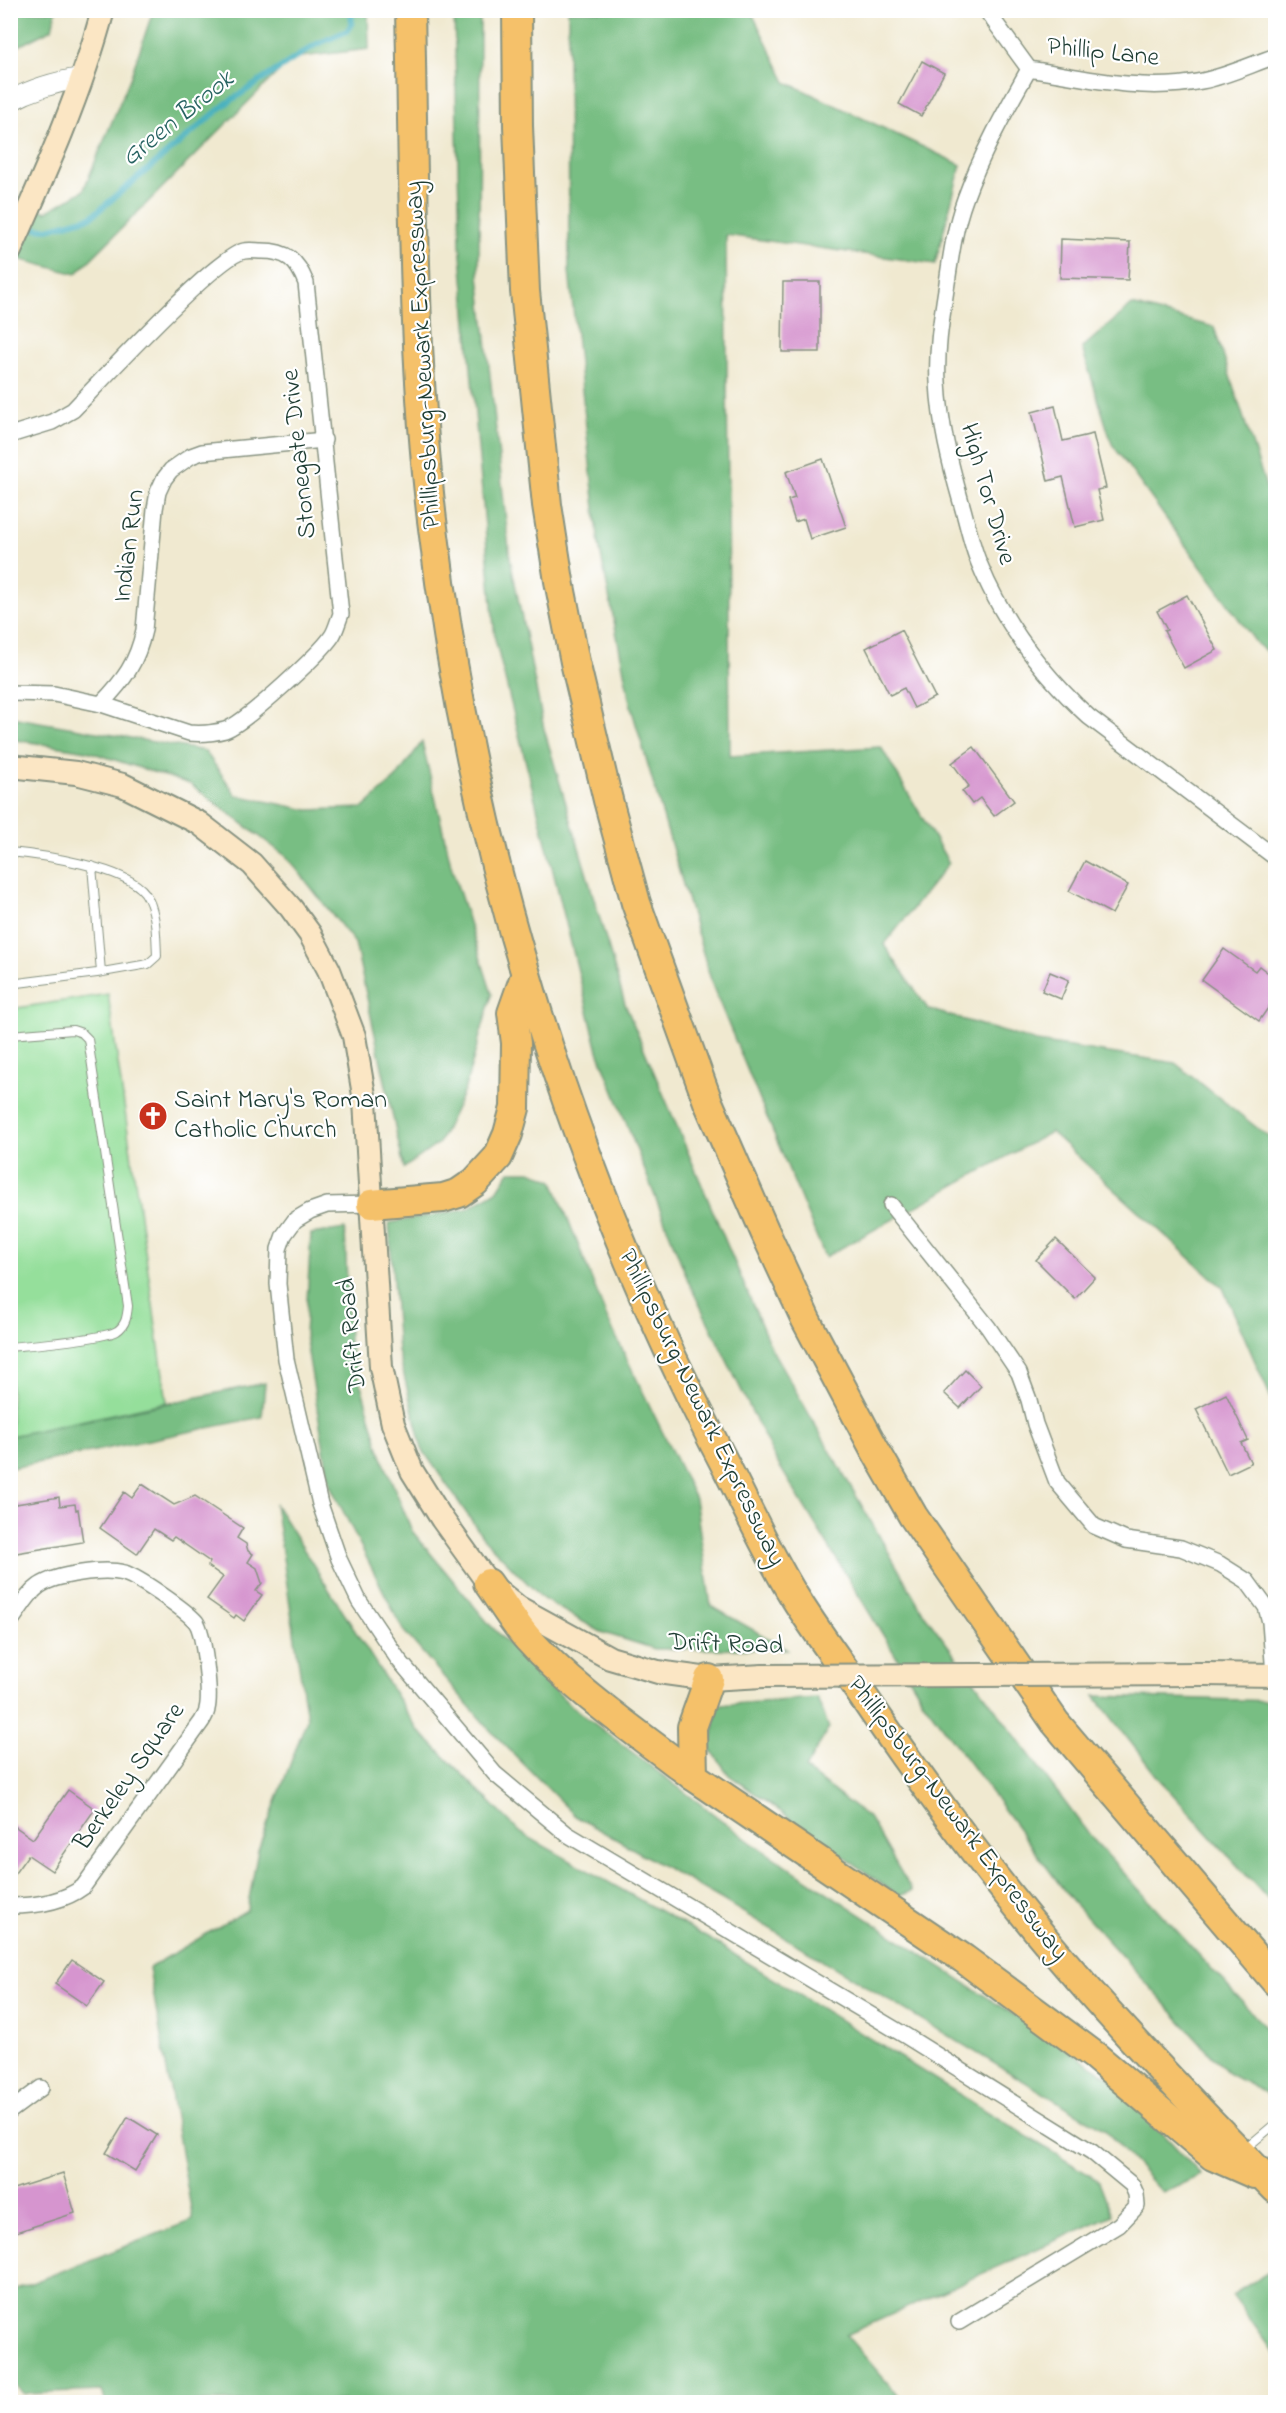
<svg xmlns="http://www.w3.org/2000/svg" width="1286" height="2413" font-family="'Indie Flower',sans-serif">
<rect width="100%" height="100%" fill="#fff"/>
<filter id="ink" filterUnits="userSpaceOnUse"><feTurbulence type="fractalNoise" baseFrequency=".0167" numOctaves="2"/><feDisplacementMap in="SourceGraphic" scale="12" xChannelSelector="R" yChannelSelector="G"/><feConvolveMatrix kernelMatrix="1 2 1 2 8 2 1 2 1" color-interpolation-filters="sRGB"/></filter>
<filter id="wash" filterUnits="userSpaceOnUse"><feTurbulence type="fractalNoise" baseFrequency=".008" numOctaves="4" result="noise"/><feDisplacementMap in="SourceGraphic" scale="24" xChannelSelector="R" yChannelSelector="G"/><feGaussianBlur stdDeviation="1.35" result="paint"/><feColorMatrix in="noise" values="0 0 0 0 0 0 0 0 0 0 0 0 0 0 0 0 0 1.4 0 .05"/><feComposite in="paint" operator="in"/></filter>
<g filter="url(#wash)">
<rect width="100%" height="100%" fill="#f0e9d0"/>
<!-- green -->
<polygon fill="#95df9b" stroke="#5a8e68" stroke-width="1.5" points="108,994 167,1402 11,1436 11,1009"/>
<!-- forest -->
<g fill="#78be83" stroke="#4c7e5c" stroke-width="1.5">
<polygon points="13,11 56,11 52,29 11,50 11,17"/>
<polygon points="153,11 368,11 369,49 292,58 76,274 11,257 10,196 46,212 83,191 131,76"/>
<polygon points="454,11 480,11 479,275 510,558 544,729 625,1004 771,1348 923,1612 1090,1836 1275,2038 1275,2091 1267,2094 1229,2074 1072,1901 924,1702 774,1457 689,1283 598,1051 495,639 460,244"/>
<polygon points="568,11 751,11 786,82 961,165 935,264 726,235 730,756 881,747 949,863 884,945 928,1009 1037,1042 1175,1063 1275,1142 1275,1407 1223,1288 1051,1132 825,1257 713,987 631,707 599,545 569,271"/>
<polygon points="1132,305 1214,327 1275,514 1275,658 1257,644 1112,444 1082,348"/>
<polygon points="11,717 205,751 236,795 308,810 363,808 396,778 422,742 452,869 492,994 464,1091 439,1143 404,1168 355,943 287,857 190,784 87,751 11,739"/>
<polygon points="510,1171 531,1171 553,1181 607,1318 695,1499 711,1606 787,1649 655,1649 601,1632 543,1599 485,1540 422,1449 398,1351 389,1223 467,1209 497,1191"/>
<polygon points="345,1229 349,1343 381,1455 412,1531 489,1624 570,1705 753,1844 1115,2081 1201,2175 1162,2193 1105,2130 721,1899 575,1816 490,1730 403,1630 330,1485 305,1335 311,1234"/>
<polygon points="265,1383 262,1417 11,1468 11,1436"/>
<polygon points="275,1504 417,1729 521,1833 711,1940 1099,2181 1112,2215 846,2335 904,2402 106,2402 102,2391 24,2394 11,2381 11,2291 193,2220 149,1968 247,1910 258,1850 307,1719"/>
<polygon points="1095,1696 1275,1701 1275,1907 1159,1779"/>
<polygon points="817,1698 829,1728 805,1769 870,1819 912,1891 899,1896 729,1775 710,1748 718,1705"/>
<polygon points="1275,2268 1275,2354 1232,2295"/>
</g>
<g fill="none" stroke-linecap="round" stroke-linejoin="round">
<!-- stream -->
<polyline stroke="#3cacb9" stroke-width="6" points="26,228 48,229 91,217 227,103 315,45 347,31 352,24 351,10"/>
</g>
<g id="blocks">
<!-- building -->
<g fill="#d695cf">
<polygon points="922,61 944,73 921,116 899,104"/>
<polygon points="1061,239 1130,242 1128,280 1060,278"/>
<polygon points="783,282 820,282 820,352 782,352"/>
<polygon points="1055,406 1063,441 1093,434 1106,488 1097,490 1104,520 1075,527 1063,477 1048,481 1032,412"/>
<polygon points="823,459 846,527 810,539 804,519 795,522 788,500 795,498 786,472"/>
<polygon points="1187,595 1217,650 1184,668 1164,631 1167,630 1157,611"/>
<polygon points="901,630 935,697 914,708 904,688 890,695 866,648"/>
<polygon points="974,747 1014,801 994,816 980,798 972,804 962,791 969,786 952,763"/>
<polygon points="1085,861 1128,885 1112,914 1069,891"/>
<polygon points="1224,949 1255,971 1259,966 1275,978 1275,998 1259,1021 1202,980"/>
<polygon points="1050,972 1069,980 1061,999 1042,991"/>
<polygon points="1056,1239 1095,1277 1075,1299 1036,1260"/>
<polygon points="965,1370 981,1386 960,1408 944,1393"/>
<polygon points="1226,1394 1248,1440 1241,1443 1251,1463 1228,1474 1196,1409"/>
<polygon points="142,1484 174,1505 195,1496 243,1528 237,1538 246,1544 248,1551 253,1554 248,1562 257,1568 262,1583 256,1591 262,1595 244,1621 236,1615 234,1618 207,1599 223,1577 208,1566 210,1562 174,1537 171,1540 154,1529 137,1554 100,1528 124,1492 132,1498"/>
<polygon points="59,1497 60,1506 75,1504 76,1510 78,1509 83,1542 10,1554 10,1505"/>
<polygon points="68,1790 95,1809 52,1871 28,1855 10,1880 10,1823 33,1839"/>
<polygon points="72,1960 104,1982 87,2006 55,1984"/>
<polygon points="128,2117 157,2135 135,2171 106,2153"/>
<polygon points="63,2173 75,2213 10,2234 10,2190"/>
</g>
</g>
</g>
<g filter="url(#ink)">
<use href="#blocks" fill-opacity="0" stroke="#889382" stroke-width="1.5"/>
<g fill="none" stroke-linecap="round" stroke-linejoin="round">
<!-- service casing -->
<g stroke="#889382" stroke-width="10">
<g id="service">
<path d="M10 852C41 855 126 867 145 893 157 911 156 936 157 956L148 964 97 973 10 984"/>
<polyline points="92,866 101,972"/>
<path d="M10 1035 73 1030 82 1033 88 1039 128 1306C127 1316 126 1325 117 1331 104 1339 30 1345 10 1347"/>
<polyline points="1245,2149 1276,2123"/>
</g>
</g>
<!-- minor casing -->
<g stroke="#889382" stroke-width="18">
<g id="minor">
<path d="M986 10 1029 69C1085 78 1144 93 1202 81 1227 76 1252 64 1276 56"/>
<path d="M1029 69C1006 110 981 154 965 199 955 226 951 255 947 283 942 316 936 349 938 382 940 424 950 463 961 502 967 522 971 544 979 563 1003 622 1042 674 1089 717L1276 858"/>
<path d="M10 435 52 422 73 410C100 382 216 256 244 251 249 250 257 251 262 251 287 251 297 260 306 283L341 614C338 621 336 630 332 636 320 654 245 723 225 730 214 733 201 734 189 733L101 704 54 694 10 693"/>
<path d="M101 704C124 680 137 663 144 630L155 509 158 492 164 479 171 470 191 456 202 452 324 440"/>
<polyline points="371,1204 327,1205 310,1211 295,1220 284,1235 279,1249 278,1284 286,1359 320,1504 339,1559 359,1601 398,1659 495,1774 567,1834 906,2036 1092,2152 1132,2185 1136,2194 1137,2206 1119,2225 959,2322"/>
<polyline points="891,1205 988,1327 1019,1373 1029,1400 1035,1424 1057,1482 1094,1526 1126,1540 1181,1548 1220,1564 1247,1581 1266,1607 1270,1622 1274,1675"/>
<path d="M10 1622C19 1611 27 1594 39 1586 56 1574 104 1568 124 1573 138 1577 187 1611 196 1622 204 1633 211 1695 207 1709 207 1713 204 1717 202 1721L83 1887C63 1902 35 1906 10 1906"/>
<polyline points="10,2111 41,2088"/>
</g>
</g>
<!-- tertiary casing -->
<g stroke="#889382" stroke-width="22">
<path id="tertiary" d="M10 101C34 88 55 82 81 78"/>
</g>
<!-- secondary casing -->
<g stroke="#889382" stroke-width="26">
<g id="secondary">
<path d="M10 251C45 173 81 93 103 10"/>
<polyline points="10,766 76,773 123,785 199,823 252,864 291,908 310,934 329,970 354,1036 365,1101 381,1367 393,1424 412,1471 442,1519 488,1583 519,1608 610,1658 658,1672 709,1679 763,1676"/>
<polyline points="1205,1674 1276,1675"/>
</g>
</g>
<!-- motorway casing -->
<g stroke="#889382" stroke-width="32">
<g id="motorway">
<path d="M410 10C414 180 412 352 432 520 470 843 567 1156 715 1445 741 1494 765 1549 794 1596 813 1627 835 1656 856 1686 917 1776 982 1865 1052 1948 1123 2032 1199 2111 1276 2189"/>
<polyline points="517,10 518,126 525,291 547,505 559,581 575,662 608,800 636,903 708,1102 765,1232 806,1320 874,1448 913,1516 1055,1722 1276,1982"/>
<polyline points="371,1204 443,1198 459,1193 475,1182 498,1157 508,1134 515,1108 516,1043 512,1013 525,976"/>
<path d="M488 1583C501 1601 513 1622 528 1639 576 1692 637 1732 693 1776"/>
<polyline points="709,1679 692,1727 693,1776 964,1959 1095,2056 1213,2156 1254,2174"/>
</g>
</g>
<!-- service -->
<use href="#service" stroke="#fff" stroke-width="8"/>
<!-- minor -->
<use href="#minor" stroke="#fff" stroke-width="15"/>
<!-- tertiary -->
<use href="#tertiary" stroke="#fff" stroke-width="20"/>
<!-- secondary -->
<use href="#secondary" stroke="#fbe6c4" stroke-width="22"/>
<!-- motorway -->
<use href="#motorway" stroke="#f5c16b" stroke-width="28"/>
<!-- secondary-bridge casing -->
<g stroke="#889382" stroke-width="26" stroke-linecap="butt">
<polyline id="secondary-bridge" points="763,1676 1205,1674"/>
</g>
<!-- secondary-bridge -->
<use href="#secondary-bridge" stroke="#fbe6c4" stroke-width="22"/>
</g>
</g>
<!-- icons -->
<defs>
<g id="church-disc" transform="scale(1.5)"><circle r="9.5" fill="#c8321e" stroke="#fff"/><path d="M-1.2-6h2.4v3.5h3.3v2.4h-3.3V6h-2.4V-.1h-3.3v-2.4h3.3Z" fill="#fff"/></g>
</defs>
<g fill-rule="evenodd">
<use href="#church-disc" x="153" y="1116"/>
</g>
<g text-anchor="middle" dominant-baseline="central" stroke-width="4.5" stroke-linejoin="round" paint-order="stroke">
<!-- street labels -->
<g font-size="26" fill="#1f3d34" stroke="#fff">
<text transform="translate(1103 53) rotate(6)">Phillip Lane</text>
<text transform="translate(424 355) rotate(-93)">Phillipsburg-Newark Expressway</text>
<text transform="translate(300 454) rotate(-96)">Stonegate Drive</text>
<text transform="translate(987 494) rotate(74)">High Tor Drive</text>
<text transform="translate(130 546) rotate(-83)">Indian Run</text>
<text transform="translate(353 1335) rotate(-96)">Drift Road</text>
<text transform="translate(701 1408) rotate(64)">Phillipsburg-Newark Expressway</text>
<text transform="translate(726 1645) rotate(2)">Drift Road</text>
<text transform="translate(130 1777) rotate(-55)">Berkeley Square</text>
<text transform="translate(957 1819) rotate(53)">Phillipsburg-Newark Expressway</text>
</g>
<!-- poi labels -->
<g font-size="26" fill="#1f3d34" stroke="#fff" text-anchor="start">
<text x="174" y="1101">Saint Mary's Roman<tspan x="174" dy="30">Catholic Church</tspan></text>
</g>
<!-- water labels -->
<g font-size="27" font-style="italic" fill="#296463" stroke="#fff">
<text transform="translate(178 119) rotate(-39)">Green Brook</text>
</g>
</g>
<!-- margin -->
<rect width="1286" height="2413" fill="none" stroke="#fff" stroke-width="36"/>
</svg>
